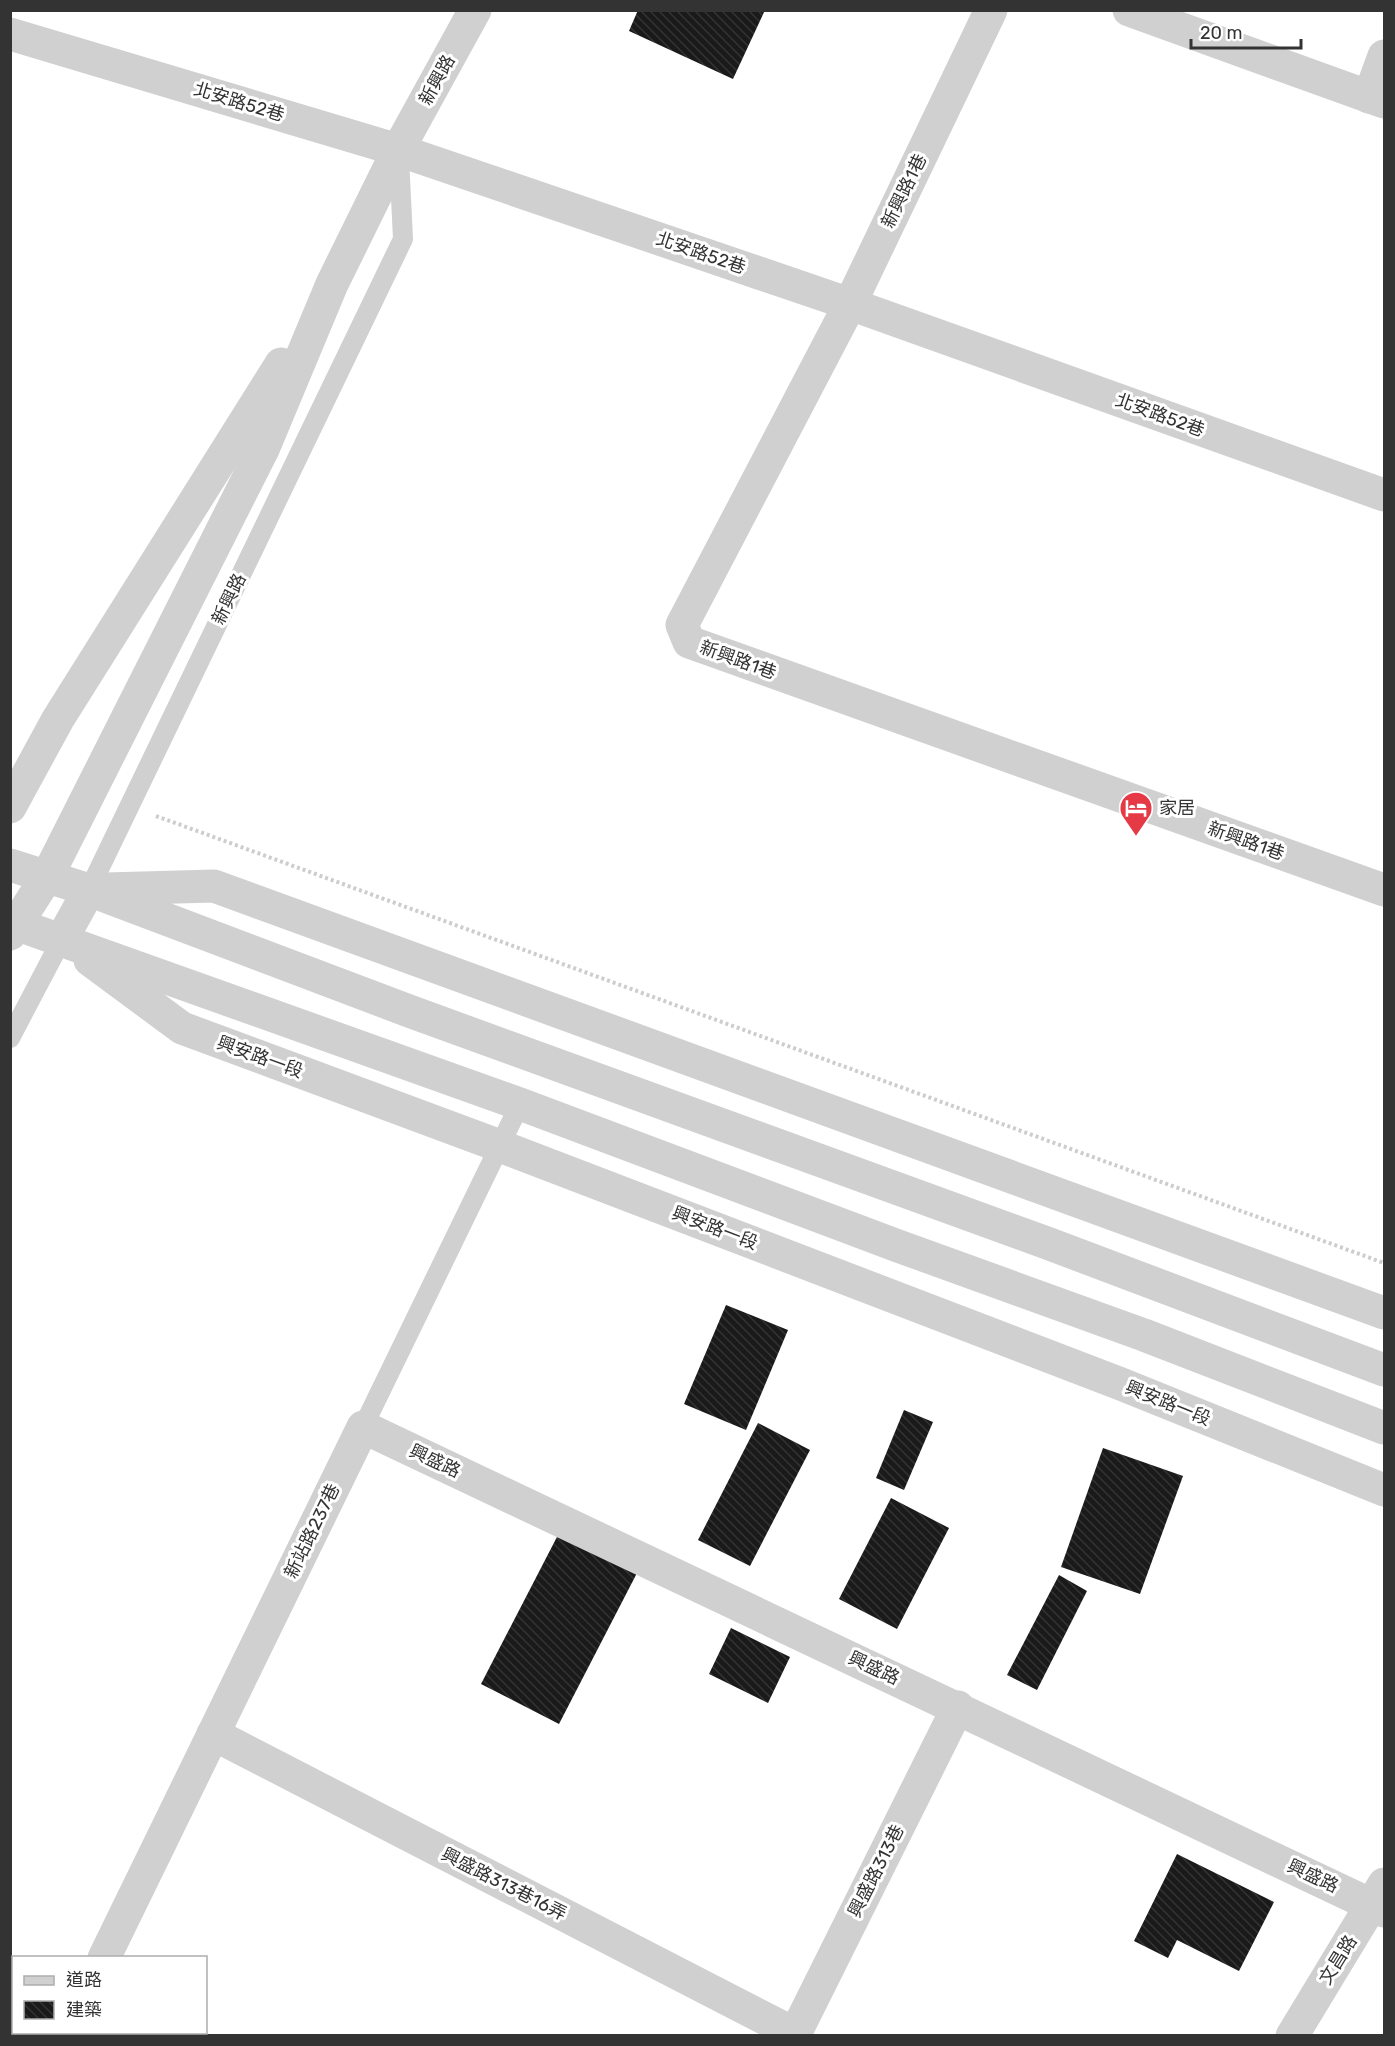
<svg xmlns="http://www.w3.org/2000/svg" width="1395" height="2046" font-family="Rubik,'Noto Sans TC',sans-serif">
<defs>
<pattern id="building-back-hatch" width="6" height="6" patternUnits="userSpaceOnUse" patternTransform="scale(1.5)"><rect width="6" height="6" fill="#1a1a1a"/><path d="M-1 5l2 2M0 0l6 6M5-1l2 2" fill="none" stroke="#333"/></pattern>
</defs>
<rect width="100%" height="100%" fill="#fff"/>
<!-- building -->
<g fill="url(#building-back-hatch)">
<polygon points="638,10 765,10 733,79 629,31"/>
<polygon points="726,1305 788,1330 746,1430 684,1404"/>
<polygon points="904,1410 933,1422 904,1490 876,1478"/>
<polygon points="758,1423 810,1450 750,1566 698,1540"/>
<polygon points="1103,1448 1183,1476 1140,1594 1061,1567"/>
<polygon points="891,1498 949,1528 897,1629 839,1599"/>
<polygon points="559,1533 637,1573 559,1724 481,1684"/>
<polygon points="1059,1575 1087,1591 1037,1690 1007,1675"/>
<polygon points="731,1628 790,1657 768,1703 709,1674"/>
<polygon points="1177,1854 1274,1902 1239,1971 1177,1940 1168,1958 1134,1941"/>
</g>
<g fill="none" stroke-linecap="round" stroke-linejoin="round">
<!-- path -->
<polyline stroke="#cdcdcd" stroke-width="4" stroke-dasharray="3 3" stroke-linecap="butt" points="156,816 1384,1263"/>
<!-- service -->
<g stroke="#d0d0d0" stroke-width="20">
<polyline points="89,890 403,239 399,157"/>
<polyline points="10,1038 62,939"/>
<polyline points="363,1427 520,1104"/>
</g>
<!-- minor -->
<g stroke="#d0d0d0" stroke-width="33">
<polyline points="991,10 850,304 682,625 689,642 1384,890"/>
<polyline points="1129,10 1384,102"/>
<polyline points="10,34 398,150 850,304 1384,495"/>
<polyline points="1369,97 1384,56"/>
<polyline points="62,939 89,890"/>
<polyline points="213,1734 795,2034"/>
<polyline points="104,1958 363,1427 1384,1911"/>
<polyline points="81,2032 87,2036"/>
<polyline points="794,2036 958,1707"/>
</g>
<!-- tertiary -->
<g stroke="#d0d0d0" stroke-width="33">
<polyline points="10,807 58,719 281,364"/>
<polyline points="10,865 89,890 409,1011 1047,1243 1384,1370"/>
<polyline points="106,889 214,886 1384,1313"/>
<polyline points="10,922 520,1104 898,1246 1144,1335 1384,1428"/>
<polyline points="10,934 48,875 264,447 332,284 398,150 475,10"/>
<polyline points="90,960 182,1028 500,1146 1121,1384 1384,1490"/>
<polyline points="1292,2036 1384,1884"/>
</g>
</g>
<!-- icons -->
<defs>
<g id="hotel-pin" transform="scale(1.725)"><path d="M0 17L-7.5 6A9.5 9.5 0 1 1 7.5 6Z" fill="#e63946" stroke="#fff"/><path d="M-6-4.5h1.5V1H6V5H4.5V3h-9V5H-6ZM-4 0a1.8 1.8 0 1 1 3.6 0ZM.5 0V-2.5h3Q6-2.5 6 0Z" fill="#fff"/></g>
</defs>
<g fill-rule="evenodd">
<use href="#hotel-pin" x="1136" y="808"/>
</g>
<g text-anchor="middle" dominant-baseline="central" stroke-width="6" stroke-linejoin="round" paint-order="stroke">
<!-- street labels -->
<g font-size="18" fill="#333" stroke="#fff">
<text transform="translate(437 80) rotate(-61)">新興路</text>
<text transform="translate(239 102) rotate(17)">北安路52巷</text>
<text transform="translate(904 191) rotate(-64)">新興路1巷</text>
<text transform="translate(701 253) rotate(19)">北安路52巷</text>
<text transform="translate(1160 415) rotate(20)">北安路52巷</text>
<text transform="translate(229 599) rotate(-64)">新興路</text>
<text transform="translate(738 660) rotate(20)">新興路1巷</text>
<text transform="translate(1246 841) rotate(20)">新興路1巷</text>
<text transform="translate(260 1057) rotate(20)">興安路一段</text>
<text transform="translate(715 1228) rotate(21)">興安路一段</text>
<text transform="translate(1168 1403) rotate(22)">興安路一段</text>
<text transform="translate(435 1461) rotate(25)">興盛路</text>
<text transform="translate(312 1531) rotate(-64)">新站路237巷</text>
<text transform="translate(874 1668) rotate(25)">興盛路</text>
<text transform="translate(876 1871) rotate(-63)">興盛路313巷</text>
<text transform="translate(1313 1876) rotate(25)">興盛路</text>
<text transform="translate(504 1884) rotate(27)">興盛路313巷16弄</text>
<text transform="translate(1338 1960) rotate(-58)">文昌路</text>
</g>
<!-- poi labels -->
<g font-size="18" fill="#333" stroke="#fff" text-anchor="start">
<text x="1159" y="808">家居</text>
</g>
</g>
<!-- border -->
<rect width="1395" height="2046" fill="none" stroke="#333333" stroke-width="24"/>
<!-- legend -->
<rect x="12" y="1956" width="195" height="78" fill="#ffffff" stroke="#adadad" stroke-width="1.5"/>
<rect x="24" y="1976" width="30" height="9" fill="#d0d0d0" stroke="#adadad" stroke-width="1.5"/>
<text x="66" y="1986" font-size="18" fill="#333333">道路</text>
<rect x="24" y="2001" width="30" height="18" fill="url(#building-back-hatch)" stroke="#adadad" stroke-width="1.5"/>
<text x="66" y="2016" font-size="18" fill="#333333">建築</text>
<!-- scale -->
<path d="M1191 39v9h110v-9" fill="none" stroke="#333333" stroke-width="3"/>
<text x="1200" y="39" font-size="18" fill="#333333" stroke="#ffffff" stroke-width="4.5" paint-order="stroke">20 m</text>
</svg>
